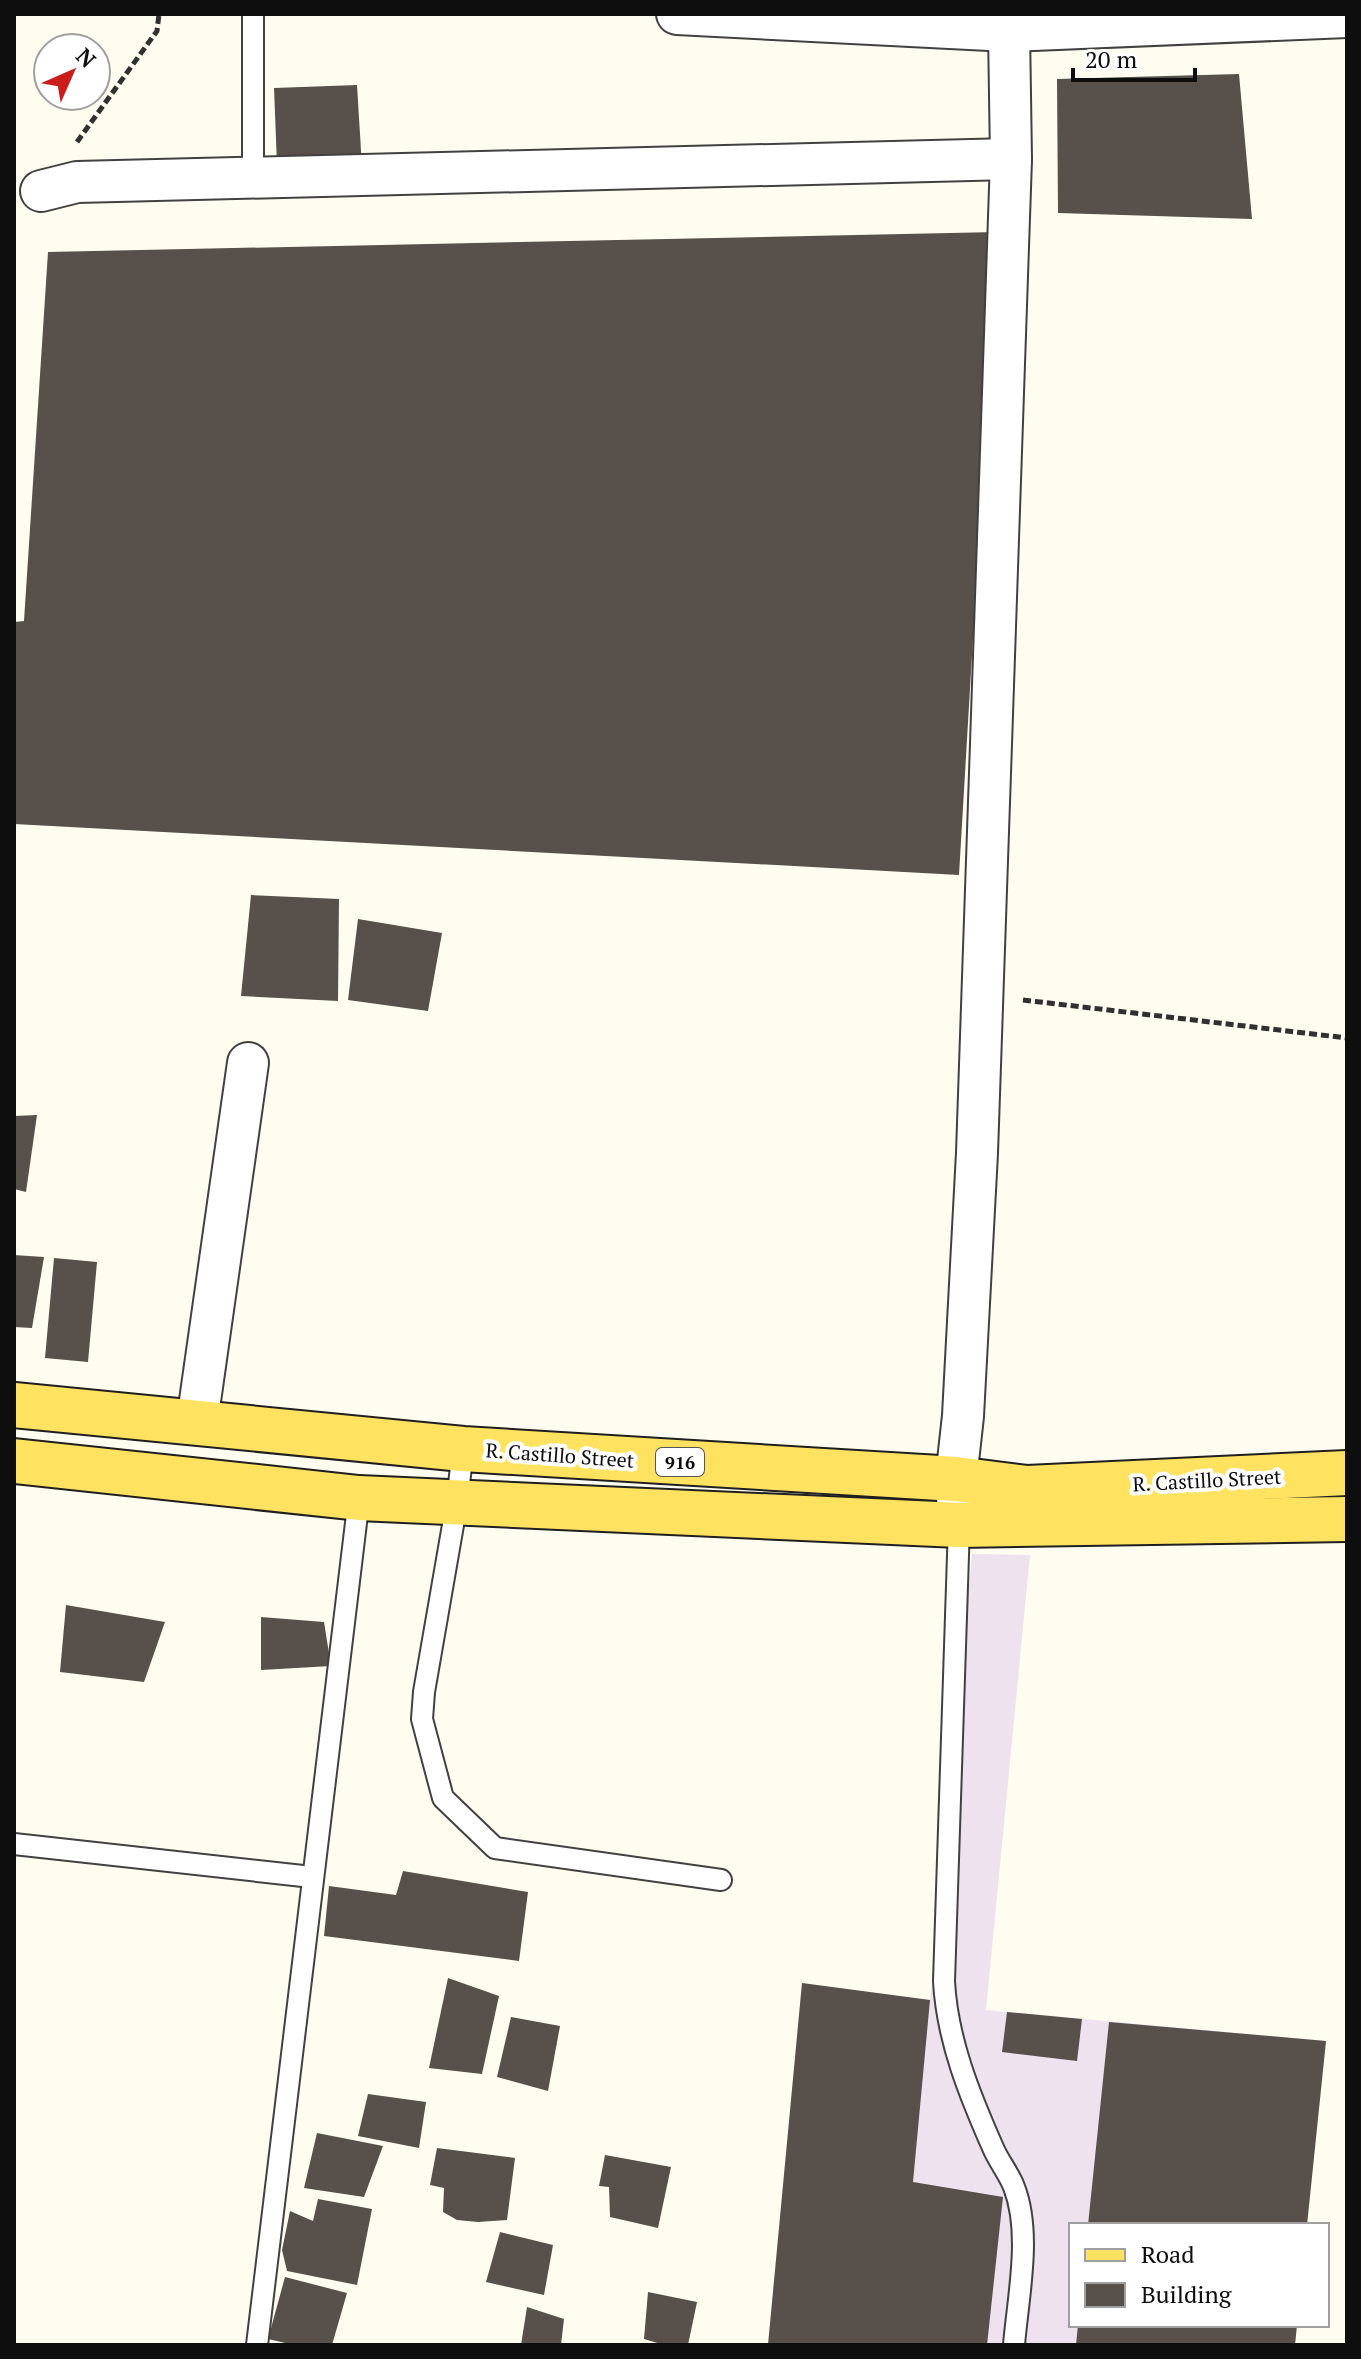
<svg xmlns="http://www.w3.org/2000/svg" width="1361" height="2359" font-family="'PT Serif',serif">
<rect width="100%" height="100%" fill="#fffdf0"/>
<!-- industrial -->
<polygon fill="#ede2ee" points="972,1554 1030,1555 986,2010 1326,2041 1307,2225 1071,2225 1071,2325 1297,2325 1295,2345 768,2345 802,1983 930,2000"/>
<!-- building -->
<g fill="#58504a">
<polygon points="1239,74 1252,219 1058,213 1057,79"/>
<polygon points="357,85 362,167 277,165 274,88"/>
<polygon points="997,232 959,875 14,824 14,622 24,621 48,252"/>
<polygon points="251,895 339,899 338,1001 241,996"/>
<polygon points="358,919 442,933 428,1011 348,1000"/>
<polygon points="37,1115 26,1192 14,1189 14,1116"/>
<polygon points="14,1255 44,1257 32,1328 14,1327"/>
<polygon points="54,1258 97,1262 88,1362 45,1358"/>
<polygon points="66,1605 165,1622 144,1682 60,1672"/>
<polygon points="261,1617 324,1622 331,1666 261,1670"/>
<polygon points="403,1871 528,1892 519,1961 324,1936 329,1886 396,1895"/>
<polygon points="448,1978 499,1996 482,2074 429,2068"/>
<polygon points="802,1983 930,2000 913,2182 1003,2197 987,2345 768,2345"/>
<polygon points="1007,2012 1082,2019 1077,2061 1002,2052"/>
<polygon points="511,2017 560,2026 548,2091 497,2077"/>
<polygon points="1109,2022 1326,2041 1307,2225 1088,2225"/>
<polygon points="368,2094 426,2102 419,2148 358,2136"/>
<polygon points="317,2133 383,2146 364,2197 304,2188"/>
<polygon points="437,2148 515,2158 507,2220 478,2222 457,2220 443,2212 444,2188 430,2185"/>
<polygon points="605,2155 671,2167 658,2228 610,2217 609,2187 599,2186"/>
<polygon points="318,2199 372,2209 357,2285 287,2271 282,2250 290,2211 313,2221"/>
<polygon points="500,2232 553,2245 544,2295 486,2282"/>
<polygon points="285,2277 347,2293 332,2345 294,2345 268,2339"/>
<polygon points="648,2292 697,2302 688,2345 664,2345 644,2339"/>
<polygon points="527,2307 564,2319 561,2345 521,2345"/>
<polygon points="1078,2325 1297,2325 1295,2345 1076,2345"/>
</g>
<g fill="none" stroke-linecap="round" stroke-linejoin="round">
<!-- service casing -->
<g stroke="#414141" stroke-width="24">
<g id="service">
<polyline points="253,178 253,14"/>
<polyline points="463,1449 457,1502 424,1692 422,1719 443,1798 495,1848 721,1880"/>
<path d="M959 1525 944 1981C947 2040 970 2096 994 2150 1000 2163 1009 2174 1014 2187 1032 2233 1018 2297 1014 2345"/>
<polyline points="14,1844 312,1877"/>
<polyline points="257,2345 359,1498"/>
</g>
</g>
<!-- minor casing -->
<g stroke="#414141" stroke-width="44">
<g id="minor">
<polyline points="677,14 1009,31 1347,17"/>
<polyline points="41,191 77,182 1011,159"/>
<polyline points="197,1422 248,1063"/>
<polyline points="958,1513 956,1479 963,1416 977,1153 1011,159 1009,31"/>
</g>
</g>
<!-- primary casing -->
<g stroke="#1f1f1f" stroke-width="48">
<g id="primary">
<polyline points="14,1405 463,1449 956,1479 1027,1488 1347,1473"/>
<polyline points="14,1461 359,1498 959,1525 1347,1519"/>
</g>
</g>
<!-- path -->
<g stroke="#303030" stroke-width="5" stroke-dasharray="8 4" stroke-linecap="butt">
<polyline points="77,142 157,31 159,14"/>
<polyline points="1023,1000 1347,1038"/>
</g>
<!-- service -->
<use href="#service" stroke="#fff" stroke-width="20"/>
<!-- minor -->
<use href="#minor" stroke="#fff" stroke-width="40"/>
<!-- primary -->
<use href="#primary" stroke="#ffe260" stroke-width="44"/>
</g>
<g text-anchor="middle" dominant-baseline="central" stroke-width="8" stroke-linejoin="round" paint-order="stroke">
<!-- shield labels -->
<rect fill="#fff" stroke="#565656" stroke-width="2" x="656" y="1448" width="48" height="28" rx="6"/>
<g font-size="18" font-weight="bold" fill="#0e0e0e">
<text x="680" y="1462">916</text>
</g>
<!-- street labels -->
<g font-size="20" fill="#0e0e0e" stroke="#fff">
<text transform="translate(560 1455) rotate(4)">R. Castillo Street</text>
<text transform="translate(1207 1480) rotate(-3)">R. Castillo Street</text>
</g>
</g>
<!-- border -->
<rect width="1361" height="2359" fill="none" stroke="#0e0e0e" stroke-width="32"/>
<!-- legend -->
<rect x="1069" y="2223" width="260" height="104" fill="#ffffff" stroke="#9f9f9f" stroke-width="2"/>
<rect x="1085" y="2249" width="40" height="12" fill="#ffe260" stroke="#9f9f9f" stroke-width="2"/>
<text x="1141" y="2263" font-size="24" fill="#0e0e0e">Road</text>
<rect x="1085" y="2283" width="40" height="24" fill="#58504a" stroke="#9f9f9f" stroke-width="2"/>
<text x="1141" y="2303" font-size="24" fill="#0e0e0e">Building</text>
<!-- north arrow -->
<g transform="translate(72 72) rotate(45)"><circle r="38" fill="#ffffff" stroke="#9f9f9f" stroke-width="2"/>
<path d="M0-6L14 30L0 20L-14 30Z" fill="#cb1d1a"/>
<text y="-12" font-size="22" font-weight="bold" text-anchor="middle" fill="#0e0e0e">N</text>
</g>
<!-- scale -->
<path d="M1073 68v12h122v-12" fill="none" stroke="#0e0e0e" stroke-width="4"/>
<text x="1085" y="68" font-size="24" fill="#0e0e0e" stroke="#ffffff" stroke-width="6" paint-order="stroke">20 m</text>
</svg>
